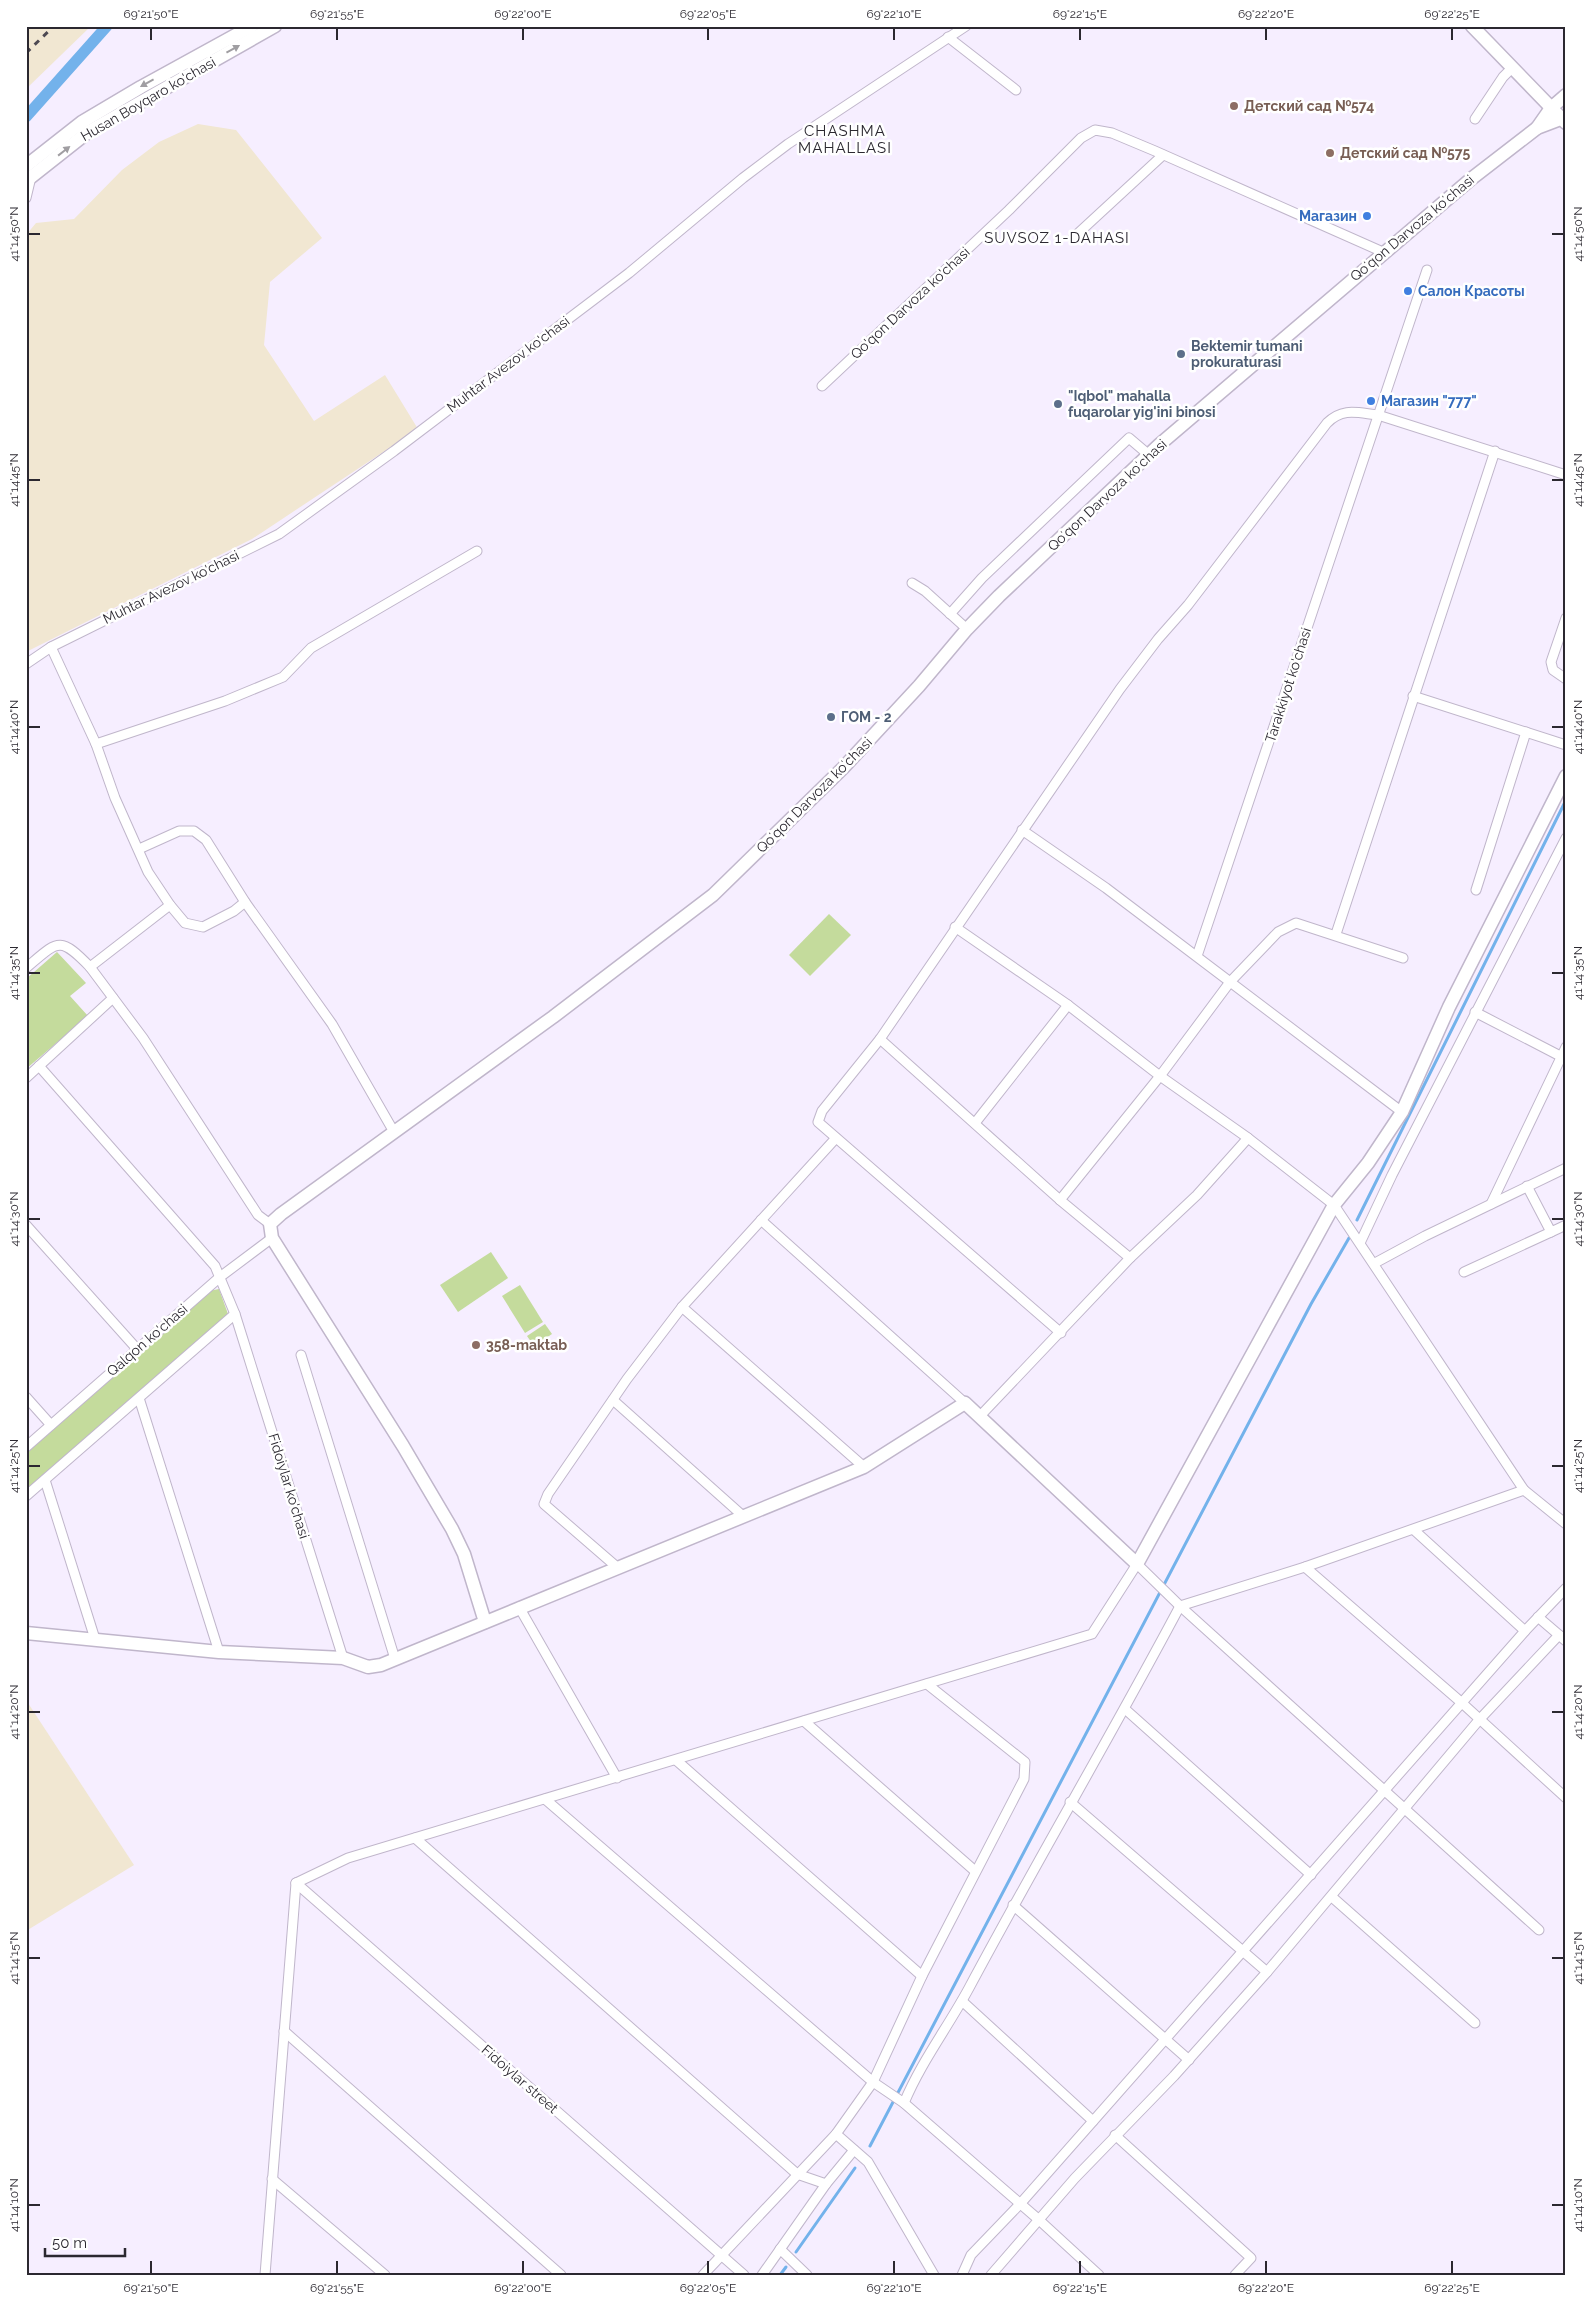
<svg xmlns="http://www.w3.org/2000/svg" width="1592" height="2301" font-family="Raleway,sans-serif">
<rect width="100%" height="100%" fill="#f6eeff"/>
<!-- industrial -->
<g fill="#f1e7d2">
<polygon points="26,26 91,26 26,89"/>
<polygon points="198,124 236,130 322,238 270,282 264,345 314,421 385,375 418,429 252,539 26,652 26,235 36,223 74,219 122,170 159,142"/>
<polygon points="26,1700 134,1865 26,1931"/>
</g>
<!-- green -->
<g fill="#c4db9c">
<polygon points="829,914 851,935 810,976 789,955"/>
<polygon points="57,952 86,983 70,996 88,1016 26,1069 26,979"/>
<polygon points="491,1252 508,1278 458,1312 440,1285"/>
<polygon points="520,1285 543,1322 525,1333 502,1296"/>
<polygon points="219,1289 228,1314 26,1490 26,1453 209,1291"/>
<polygon points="545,1324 552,1334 534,1346 527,1336"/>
</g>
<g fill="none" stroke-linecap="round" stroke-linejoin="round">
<!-- stream -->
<g stroke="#73b2eb" stroke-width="3">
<polyline points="1357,1220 1566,800"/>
<polyline points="870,2146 1311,1304 1349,1238"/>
<polyline points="796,2252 855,2168"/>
<polyline points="780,2275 786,2267"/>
<polyline points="1564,2275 1566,2273"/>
</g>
<!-- canal -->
<polyline stroke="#73b2eb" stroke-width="11" points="26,117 107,26"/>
<!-- street casing -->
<g stroke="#c0b6cb" stroke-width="11">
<g id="street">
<polyline points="948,37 1016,90"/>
<polyline points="1475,119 1503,77 1512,68"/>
<polyline points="26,198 31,177"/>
<polyline points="1073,238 1163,155"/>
<polyline points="822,386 1009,210 1081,138 1095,130 1112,133 1155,151 1383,252"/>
<polyline points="912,583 925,591 967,629"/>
<polyline points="950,614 982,578 1129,438 1149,455"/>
<polyline points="1566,618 1551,662 1553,670 1566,679"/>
<polyline points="51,647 96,744 115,798 148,872 170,905 185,923 203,927 234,911 245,902"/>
<polyline points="26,664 51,647 279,534 394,451 629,273 743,178 788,144 966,26"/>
<polyline points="1413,696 1566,745"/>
<polyline points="96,744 225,701 283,677 311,648 477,551"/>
<polyline points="1022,830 1106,888 1402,1112"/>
<polyline points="139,849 179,831 194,831 206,840 245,902 332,1024 394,1132"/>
<polyline points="1476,890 1526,732"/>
<polyline points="955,927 1068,1005 1160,1076 1248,1138 1334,1205 1524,1490 1566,1524"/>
<polyline points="1336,934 1495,451"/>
<polyline points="1197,956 1427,270"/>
<polyline points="90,967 143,1038 258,1215 270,1224"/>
<path d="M26 968C58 941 59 935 90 967L170 905"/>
<polyline points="1475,1012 1566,1059"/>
<polyline points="880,1039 1060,1200 1130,1258"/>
<polyline points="39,1066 215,1266 235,1314 343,1658"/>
<polyline points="26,1078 113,998"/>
<polyline points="975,1123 1068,1005"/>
<polyline points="1527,1186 1551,1232 1566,1225"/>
<polyline points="1060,1200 1160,1076 1230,982 1278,932 1296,923 1403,958"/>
<polyline points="1491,1204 1566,1047"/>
<polyline points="761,1220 965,1403"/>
<polyline points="26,1225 137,1349"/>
<polyline points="1360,1243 1392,1175 1566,838"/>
<polyline points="1375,1263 1425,1236 1566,1168"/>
<polyline points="1464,1272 1551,1232"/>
<polyline points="682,1307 864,1467"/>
<path d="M1061 1333 818 1122 822 1111 880 1039 1120 689 1158 639 1188 605 1327 423C1343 407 1358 413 1378 415L1566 475"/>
<polyline points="301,1355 395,1659"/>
<polyline points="26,1397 51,1425"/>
<polyline points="139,1398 219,1652"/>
<polyline points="613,1400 743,1516"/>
<polyline points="981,1415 1130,1258 1197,1195 1248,1138"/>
<polyline points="26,1447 220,1277 272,1238"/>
<polyline points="45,1480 95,1639"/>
<polyline points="26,1496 235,1314"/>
<polyline points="1414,1530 1525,1631"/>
<polyline points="1305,1567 1462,1703 1566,1798"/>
<polyline points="618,1568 544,1504 548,1494 627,1379 682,1307 836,1138"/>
<polyline points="519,1607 617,1778"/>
<polyline points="1538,1617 1566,1641"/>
<polyline points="1125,1709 1311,1875"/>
<polyline points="804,1721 975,1871"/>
<polyline points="676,1760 922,1976"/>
<polyline points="545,1799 873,2082 904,2103 1038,2219 1099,2275"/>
<polyline points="1070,1802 1267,1972"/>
<polyline points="415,1838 797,2174 826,2184"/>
<polyline points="296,1883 348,1858 1092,1634 1137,1564 1180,1606 1539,1930"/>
<polyline points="296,1883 744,2275"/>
<polyline points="1332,1897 1475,2023"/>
<polyline points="1013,1905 1189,2060"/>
<polyline points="962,2001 1093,2121"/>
<polyline points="284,2031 561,2275"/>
<path d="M904 2103C921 2062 948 2027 969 1988 1038 1859 1112 1734 1180 1606L1305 1567 1524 1490"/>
<polyline points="836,2134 868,2162 934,2275"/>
<polyline points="1115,2135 1251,2258 1235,2275"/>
<polyline points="272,2179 385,2275"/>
<polyline points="780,2249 807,2275"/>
<polyline points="265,2275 296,1883"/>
<polyline points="703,2275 836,2134 873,2082 922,1976 1024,1779 1025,1762 927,1684"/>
<polyline points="762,2275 826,2184 854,2150"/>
<polyline points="962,2275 971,2255 1020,2204 1525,1631 1566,1588"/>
<polyline points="991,2275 1075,2178 1174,2076 1267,1972 1479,1720 1559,1635"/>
</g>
</g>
<!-- secondary casing -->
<g stroke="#c0b6cb" stroke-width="15">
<g id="secondary">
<polyline points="1472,26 1566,123"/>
<polyline points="1537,128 1551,108 1566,95"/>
<polyline points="26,166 82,122 141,87 252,26"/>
<polyline points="26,181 88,132 275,26"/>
<polyline points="485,1622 464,1554 452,1529 403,1446 272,1238 270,1224 281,1214 553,1017 713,895 843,768 919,686 967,629 999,596 1159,445 1471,179 1537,128 1566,117"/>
<polyline points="26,1633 219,1652 343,1658 368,1667 381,1665 864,1467 965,1403 1137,1564 1334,1205 1368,1163 1402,1112 1449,1007 1566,776"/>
</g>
</g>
<!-- street -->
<use href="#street" stroke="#fff" stroke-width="9"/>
<!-- secondary -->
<use href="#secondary" stroke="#fff" stroke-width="12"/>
<!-- rail -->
<polyline stroke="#4d4952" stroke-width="3" stroke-dasharray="6 6" stroke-linecap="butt" points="26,53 54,26"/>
</g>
<!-- one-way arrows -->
<defs><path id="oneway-solid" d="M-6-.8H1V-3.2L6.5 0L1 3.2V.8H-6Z" transform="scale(1.25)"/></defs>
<g fill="#a09ea2">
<use href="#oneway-solid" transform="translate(233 49) rotate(-29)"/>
<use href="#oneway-solid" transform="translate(147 83) rotate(151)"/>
<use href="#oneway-solid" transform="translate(64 151) rotate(-38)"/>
</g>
<!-- ticks -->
<path fill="none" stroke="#2b2830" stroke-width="2" d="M151 28V40M337 28V40M523 28V40M708 28V40M894 28V40M1080 28V40M1266 28V40M1452 28V40M28 234H40M1552 234H1564M28 480H40M1552 480H1564M28 727H40M1552 727H1564M28 973H40M1552 973H1564M28 1219H40M1552 1219H1564M28 1466H40M1552 1466H1564M28 1712H40M1552 1712H1564M28 1958H40M1552 1958H1564M28 2205H40M1552 2205H1564M151 2261V2274M337 2261V2274M523 2261V2274M708 2261V2274M894 2261V2274M1080 2261V2274M1266 2261V2274M1452 2261V2274"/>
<!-- markers -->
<g fill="#8d6e63" stroke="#fff" stroke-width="2">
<circle cx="1234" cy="106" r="5"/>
<circle cx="1330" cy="153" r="5"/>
<circle cx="476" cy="1345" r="5"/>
</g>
<g fill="#3f7fe0" stroke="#fff" stroke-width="2">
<circle cx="1367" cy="216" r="5"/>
<circle cx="1408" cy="291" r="5"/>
<circle cx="1371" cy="401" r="5"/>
</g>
<g fill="#5c6f8a" stroke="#fff" stroke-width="2">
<circle cx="1181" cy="354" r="5"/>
<circle cx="1058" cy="404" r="5"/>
<circle cx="831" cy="717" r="5"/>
</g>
<g text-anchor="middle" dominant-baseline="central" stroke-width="5" stroke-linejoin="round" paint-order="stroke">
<!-- street labels -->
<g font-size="14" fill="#2b2830" stroke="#fff">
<text transform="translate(148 99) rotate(-30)">Husan Boyqaro ko'chasi</text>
<text transform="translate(1412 228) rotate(-40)">Qoʻqon Darvoza koʻchasi</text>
<text transform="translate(910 303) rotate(-43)">Qo'qon Darvoza ko'chasi</text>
<text transform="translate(508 364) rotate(-37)">Muhtar Avezov ko'chasi</text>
<text transform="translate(1107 495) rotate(-43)">Qoʻqon Darvoza koʻchasi</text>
<text transform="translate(171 587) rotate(-26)">Muhtar Avezov ko'chasi</text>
<text transform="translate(1288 685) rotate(-72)">Tarakkiyot ko'chasi</text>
<text transform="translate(814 795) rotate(-45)">Qoʻqon Darvoza koʻchasi</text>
<text transform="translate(147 1340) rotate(-41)">Qalqon ko'chasi</text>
<text transform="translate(289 1486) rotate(73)">Fidoiylar ko'chasi</text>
<text transform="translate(520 2079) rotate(41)">Fidoiylar street</text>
</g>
<!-- education labels -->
<g font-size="14" font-weight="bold" fill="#785e54" stroke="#fff" text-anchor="start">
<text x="1244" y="106">Детский сад №574</text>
<text x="1340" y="153">Детский сад №575</text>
<text x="486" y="1345">358-maktab</text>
</g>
<!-- shop labels -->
<g font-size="14" font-weight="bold" fill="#366cbe" stroke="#fff" text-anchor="start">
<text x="1357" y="216" text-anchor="end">Магазин</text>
<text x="1418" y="291">Салон Красоты</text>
<text x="1381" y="401">Магазин "777"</text>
</g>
<!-- service labels -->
<g font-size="14" font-weight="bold" fill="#4e5e75" stroke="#fff" text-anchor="start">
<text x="1191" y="346">Bektemir tumani<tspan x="1191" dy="16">prokuraturasi</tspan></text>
<text x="1068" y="396">"Iqbol" mahalla<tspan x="1068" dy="16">fuqarolar yig'ini binosi</tspan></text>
<text x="841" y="717">ГОМ - 2</text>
</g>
<!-- neighbourhood labels -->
<g font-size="15" letter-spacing="1" fill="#2b2830" stroke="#fff">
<text x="845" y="131">CHASHMA<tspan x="845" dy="17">MAHALLASI</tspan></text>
<text x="1057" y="238">SUVSOZ 1-DAHASI</text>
</g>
</g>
<!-- border -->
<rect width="1592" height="2301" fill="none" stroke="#ffffff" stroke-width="55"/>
<!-- scale -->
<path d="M45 2248v8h80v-8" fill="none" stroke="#2b2830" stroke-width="2.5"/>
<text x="52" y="2248" font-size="15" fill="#2b2830" stroke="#ffffff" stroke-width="4" paint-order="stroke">50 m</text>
<rect x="28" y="28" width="1536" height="2246" fill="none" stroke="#2b2830" stroke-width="2"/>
<g font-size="12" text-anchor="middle" fill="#2b2830">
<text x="151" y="18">69°21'50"E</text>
<text x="337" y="18">69°21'55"E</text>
<text x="523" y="18">69°22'00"E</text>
<text x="708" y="18">69°22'05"E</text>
<text x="894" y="18">69°22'10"E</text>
<text x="1080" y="18">69°22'15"E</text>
<text x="1266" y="18">69°22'20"E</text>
<text x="1452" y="18">69°22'25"E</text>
<text transform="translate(14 234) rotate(-90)" y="4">41°14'50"N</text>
<text transform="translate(1578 234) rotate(-90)" y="4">41°14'50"N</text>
<text transform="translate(14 480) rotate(-90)" y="4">41°14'45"N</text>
<text transform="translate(1578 480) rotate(-90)" y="4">41°14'45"N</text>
<text transform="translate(14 727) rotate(-90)" y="4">41°14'40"N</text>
<text transform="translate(1578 727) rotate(-90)" y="4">41°14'40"N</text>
<text transform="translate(14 973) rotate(-90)" y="4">41°14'35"N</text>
<text transform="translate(1578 973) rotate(-90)" y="4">41°14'35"N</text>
<text transform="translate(14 1219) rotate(-90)" y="4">41°14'30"N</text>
<text transform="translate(1578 1219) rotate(-90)" y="4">41°14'30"N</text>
<text transform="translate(14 1466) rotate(-90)" y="4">41°14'25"N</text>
<text transform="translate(1578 1466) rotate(-90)" y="4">41°14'25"N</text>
<text transform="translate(14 1712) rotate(-90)" y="4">41°14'20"N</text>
<text transform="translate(1578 1712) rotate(-90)" y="4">41°14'20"N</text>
<text transform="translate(14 1958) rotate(-90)" y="4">41°14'15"N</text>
<text transform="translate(1578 1958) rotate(-90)" y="4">41°14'15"N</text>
<text transform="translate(14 2205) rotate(-90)" y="4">41°14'10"N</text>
<text transform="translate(1578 2205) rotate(-90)" y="4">41°14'10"N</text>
<text x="151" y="2292">69°21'50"E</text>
<text x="337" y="2292">69°21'55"E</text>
<text x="523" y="2292">69°22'00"E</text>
<text x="708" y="2292">69°22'05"E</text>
<text x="894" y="2292">69°22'10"E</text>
<text x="1080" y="2292">69°22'15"E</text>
<text x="1266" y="2292">69°22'20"E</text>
<text x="1452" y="2292">69°22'25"E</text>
</g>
</svg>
